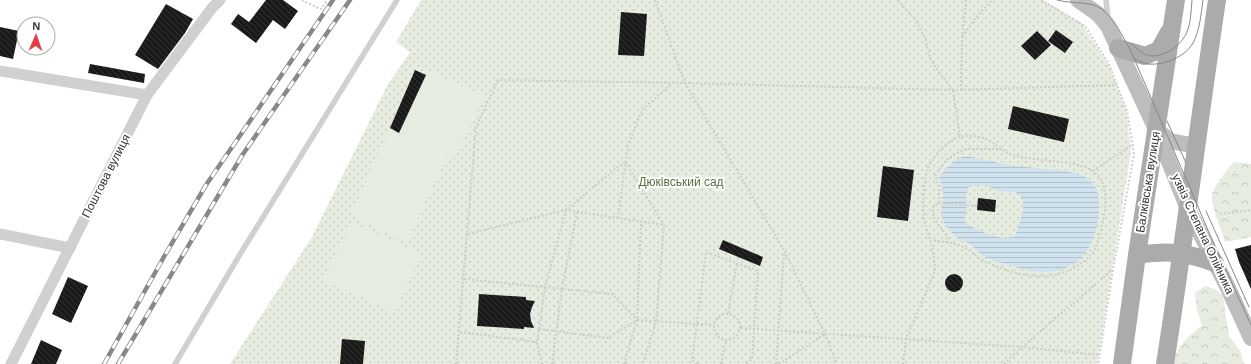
<svg xmlns="http://www.w3.org/2000/svg" width="1251" height="364" font-family="Helvetica,sans-serif">
<defs>
<pattern id="forest-crowns" width="20" height="18" patternUnits="userSpaceOnUse"><rect width="20" height="18" fill="#e6ecdf"/><path d="M2 6a3 3 0 1 1 6 0M12 15a3 3 0 1 1 6 0" fill="none" stroke="#c6cbc0"/></pattern>
<pattern id="park-dots" width="8" height="8" patternUnits="userSpaceOnUse"><rect width="8" height="8" fill="#e6ecdf"/><path d="M2 2h.1M6 6h.1" fill="none" stroke="#c6cbc0" stroke-width="1.8" stroke-linecap="round"/></pattern>
<pattern id="water-rules" width="6" height="5" patternUnits="userSpaceOnUse"><rect width="6" height="5" fill="#cfe2ee"/><path d="M0 2.5h6" fill="none" stroke="#b2c2cd"/></pattern>
<pattern id="building-back-hatch" width="6" height="6" patternUnits="userSpaceOnUse"><rect width="6" height="6" fill="#1a1a1a"/><path d="M-1 5l2 2M0 0l6 6M5-1l2 2" fill="none" stroke="#333"/></pattern>
</defs>
<rect width="100%" height="100%" fill="#fff"/>
<!-- forest -->
<g fill="url(#forest-crowns)">
<path d="M1234 162 1251 164V237L1225 242C1222 231 1211 206 1212 196 1213 186 1228 169 1234 162Z"/>
<path d="M1205 286 1217 290 1223 296 1229 336 1240 351 1244 364H1172C1177 346 1188 337 1202 325L1197 310 1195 293Z"/>
</g>
<!-- park -->
<polygon fill="url(#park-dots)" points="421,0 1043,0 1081,23 1109,66 1126,109 1131,152 1097,364 230,364 312,237 388,84 410,52 396,42"/>
<!-- pitch -->
<g fill="#e6ecdf">
<polygon points="428,70 484,96 455,158 448,155 407,242 350,216 390,128 399,132"/>
<polygon points="351,223 422,253 394,312 323,280"/>
</g>
<!-- water -->
<path fill="url(#water-rules)" fill-rule="evenodd" d="M965 156C973 157 980 159 989 161 998 163 1009 165 1018 166 1036 169 1073 169 1087 178 1108 191 1098 235 1087 251 1082 259 1072 266 1063 269 1048 275 1027 271 1012 266 1003 262 992 261 984 256 979 253 976 250 972 246 967 242 962 240 957 237 952 234 946 226 943 221 939 211 944 201 943 191 942 187 941 183 939 179 945 168 952 160 965 156ZM984 185C989 187 994 189 999 191 1004 192 1010 191 1015 192 1031 196 1019 223 1016 234 1006 245 974 229 964 222L967 211 966 196 969 186Z"/>
<!-- building -->
<g fill="url(#building-back-hatch)">
<polygon points="266,0 283,0 298,11 285,29 273,20 256,43 231,24 238,14 249,22"/>
<polygon points="166,4 193,19 185,33 158,69 135,55"/>
<polygon points="621,12 647,14 644,56 618,55"/>
<polygon points="0,27 19,31 13,59 0,56"/>
<polygon points="1056,30 1073,42 1065,53 1048,41"/>
<polygon points="1037,31 1051,45 1035,60 1021,46"/>
<polygon points="90,64 145,74 144,83 88,73"/>
<polygon points="415,70 426,75 399,133 390,128"/>
<polygon points="1013,106 1069,119 1064,142 1008,129"/>
<polygon points="883,166 914,170 908,221 877,217"/>
<polygon points="978,198 996,200 995,212 977,210"/>
<polygon points="723,240 763,257 760,266 719,249"/>
<polygon points="1251,245 1251,289 1239,262 1235,249"/>
<circle cx="954" cy="283" r="9"/>
<polygon points="68,277 88,286 71,323 52,314"/>
<polygon points="479,294 526,297 526,300 535,301 532,307 530,314 531,321 534,328 524,327 524,329 477,326"/>
<polygon points="342,339 365,341 363,364 340,364"/>
<polygon points="41,340 62,350 56,364 31,364"/>
</g>
<g fill="none" stroke-linecap="round" stroke-linejoin="round">
<!-- path -->
<g stroke="#cdcdcd" stroke-width="2" stroke-dasharray="2 2" stroke-linecap="butt">
<polyline points="302,0 318,8 321,9 327,0"/>
<polyline points="655,0 685,83 785,252 825,334 837,364"/>
<polyline points="898,0 916,21 925,38 931,61 953,90 960,137"/>
<polyline points="1041,0 1085,26 1109,64 1127,111 1134,154 1113,270 1098,364"/>
<path d="M963 37C971 23 980 11 993 0"/>
<polyline points="961,90 962,38 966,0"/>
<polyline points="1093,171 1133,144"/>
<polyline points="939,203 977,206"/>
<polyline points="1220,214 1251,210"/>
<polyline points="618,218 628,145 642,110 672,83"/>
<polyline points="468,234 566,210 664,225"/>
<polyline points="948,243 947,236 933,217 933,207 939,203 939,186 935,176 946,160 964,149 1002,149"/>
<polyline points="464,279 612,294 637,320"/>
<polyline points="728,313 737,263"/>
<circle cx="727" cy="327" r="13"/>
<polyline points="741,328 1022,347 1099,355"/>
<polyline points="539,329 608,338 637,320 714,325"/>
<polyline points="460,332 537,342"/>
<polyline points="456,364 476,127 498,80 685,83 953,90 1117,85"/>
<polyline points="542,364 537,342 545,287 566,210 625,161 664,225 656,322 643,364"/>
<polyline points="552,364 562,289 577,212"/>
<polyline points="624,364 637,320 641,221"/>
<polyline points="697,364 692,360 706,252 758,271 752,359 745,364"/>
<polyline points="721,364 726,340"/>
<polyline points="776,364 784,254"/>
<polyline points="779,364 825,334"/>
<path d="M903 364 906 339 935 271C935 250 928 238 924 218 922 209 924 179 927 170 928 166 931 163 933 159 946 139 967 129 990 141 998 146 1006 154 1016 156 1036 161 1076 160 1093 171 1112 184 1105 215 1100 233 1098 240 1097 248 1092 253 1082 266 1064 274 1048 276 1027 278 1002 270 984 261 976 257 971 250 963 247 954 242 941 242 931 240"/>
<polyline points="1004,364 1022,347 1112,270"/>
</g>
<!-- lane -->
<g stroke="#d0d0d0" stroke-width="5.5">
<polyline points="1106,0 1108,19"/>
<polyline points="175,364 239,256 397,0"/>
</g>
<!-- street -->
<g stroke="#d0d0d0" stroke-width="11">
<polyline points="0,71 147,95"/>
<polyline points="0,234 70,248"/>
<polyline points="11,364 147,95 212,8 220,0"/>
</g>
<!-- secondary -->
<g stroke="#bdbdbd" stroke-width="16">
<polyline points="1078,0 1098,14 1108,26 1156,129 1188,209 1228,288 1251,338"/>
<polyline points="1156,129 1170,141 1196,146"/>
</g>
<!-- primary -->
<g stroke="#ababab" stroke-width="18">
<polyline points="1118,48 1145,56 1159,50 1169,32"/>
<path d="M1137 255C1169 250 1185 252 1215 263"/>
<polyline points="1122,364 1137,255 1176,0"/>
<path d="M1165 364C1184 243 1199 121 1217 0"/>
</g>
<!-- tram -->
<g stroke="#888" stroke-width="1">
<path d="M1057 0C1067 3 1078 2 1089 4 1110 7 1120 33 1130 49L1211 237 1251 325"/>
<path d="M1131 44C1135 47 1140 51 1144 54 1159 61 1179 48 1186 34 1191 24 1191 11 1192 0"/>
<path d="M1133 57C1135 59 1138 61 1141 62 1157 69 1185 58 1193 43 1200 30 1201 14 1203 0"/>
<polyline points="1167,121 1186,163"/>
<polyline points="1206,211 1249,307"/>
</g>
<!-- rail casing -->
<g stroke="#888" stroke-width="4.5">
<g id="rail">
<polyline points="104,364 165,255 206,185 333,0"/>
<polyline points="118,364 243,154 350,0"/>
</g>
</g>
<!-- rail -->
<use href="#rail" stroke="#fff" stroke-width="3" stroke-dasharray="9" stroke-linecap="butt"/>
</g>
<g text-anchor="middle" dominant-baseline="central" stroke-width="4" stroke-linejoin="round" paint-order="stroke">
<!-- street labels -->
<g font-size="12" fill="#333" stroke="#fff">
<text transform="translate(106 176) rotate(-63)">Поштова вулиця</text>
<text transform="translate(1148 182) rotate(-81)">Балківська вулиця</text>
<text transform="translate(1203 234) rotate(65)">узвіз Степана Олійника</text>
</g>
<!-- park labels -->
<g font-size="12" fill="#56703f" stroke="#fff">
<text x="681" y="182">Дюківський сад</text>
</g>
</g>
<!-- north arrow -->
<g transform="translate(36 36) rotate(2)"><circle r="19" fill="#ffffff" stroke="#adadad"/>
<path d="M0-3L7 15L0 10L-7 15Z" fill="#e63946"/>
<text y="-6" font-size="11" font-weight="bold" text-anchor="middle" fill="#333333">N</text>
</g>
</svg>
